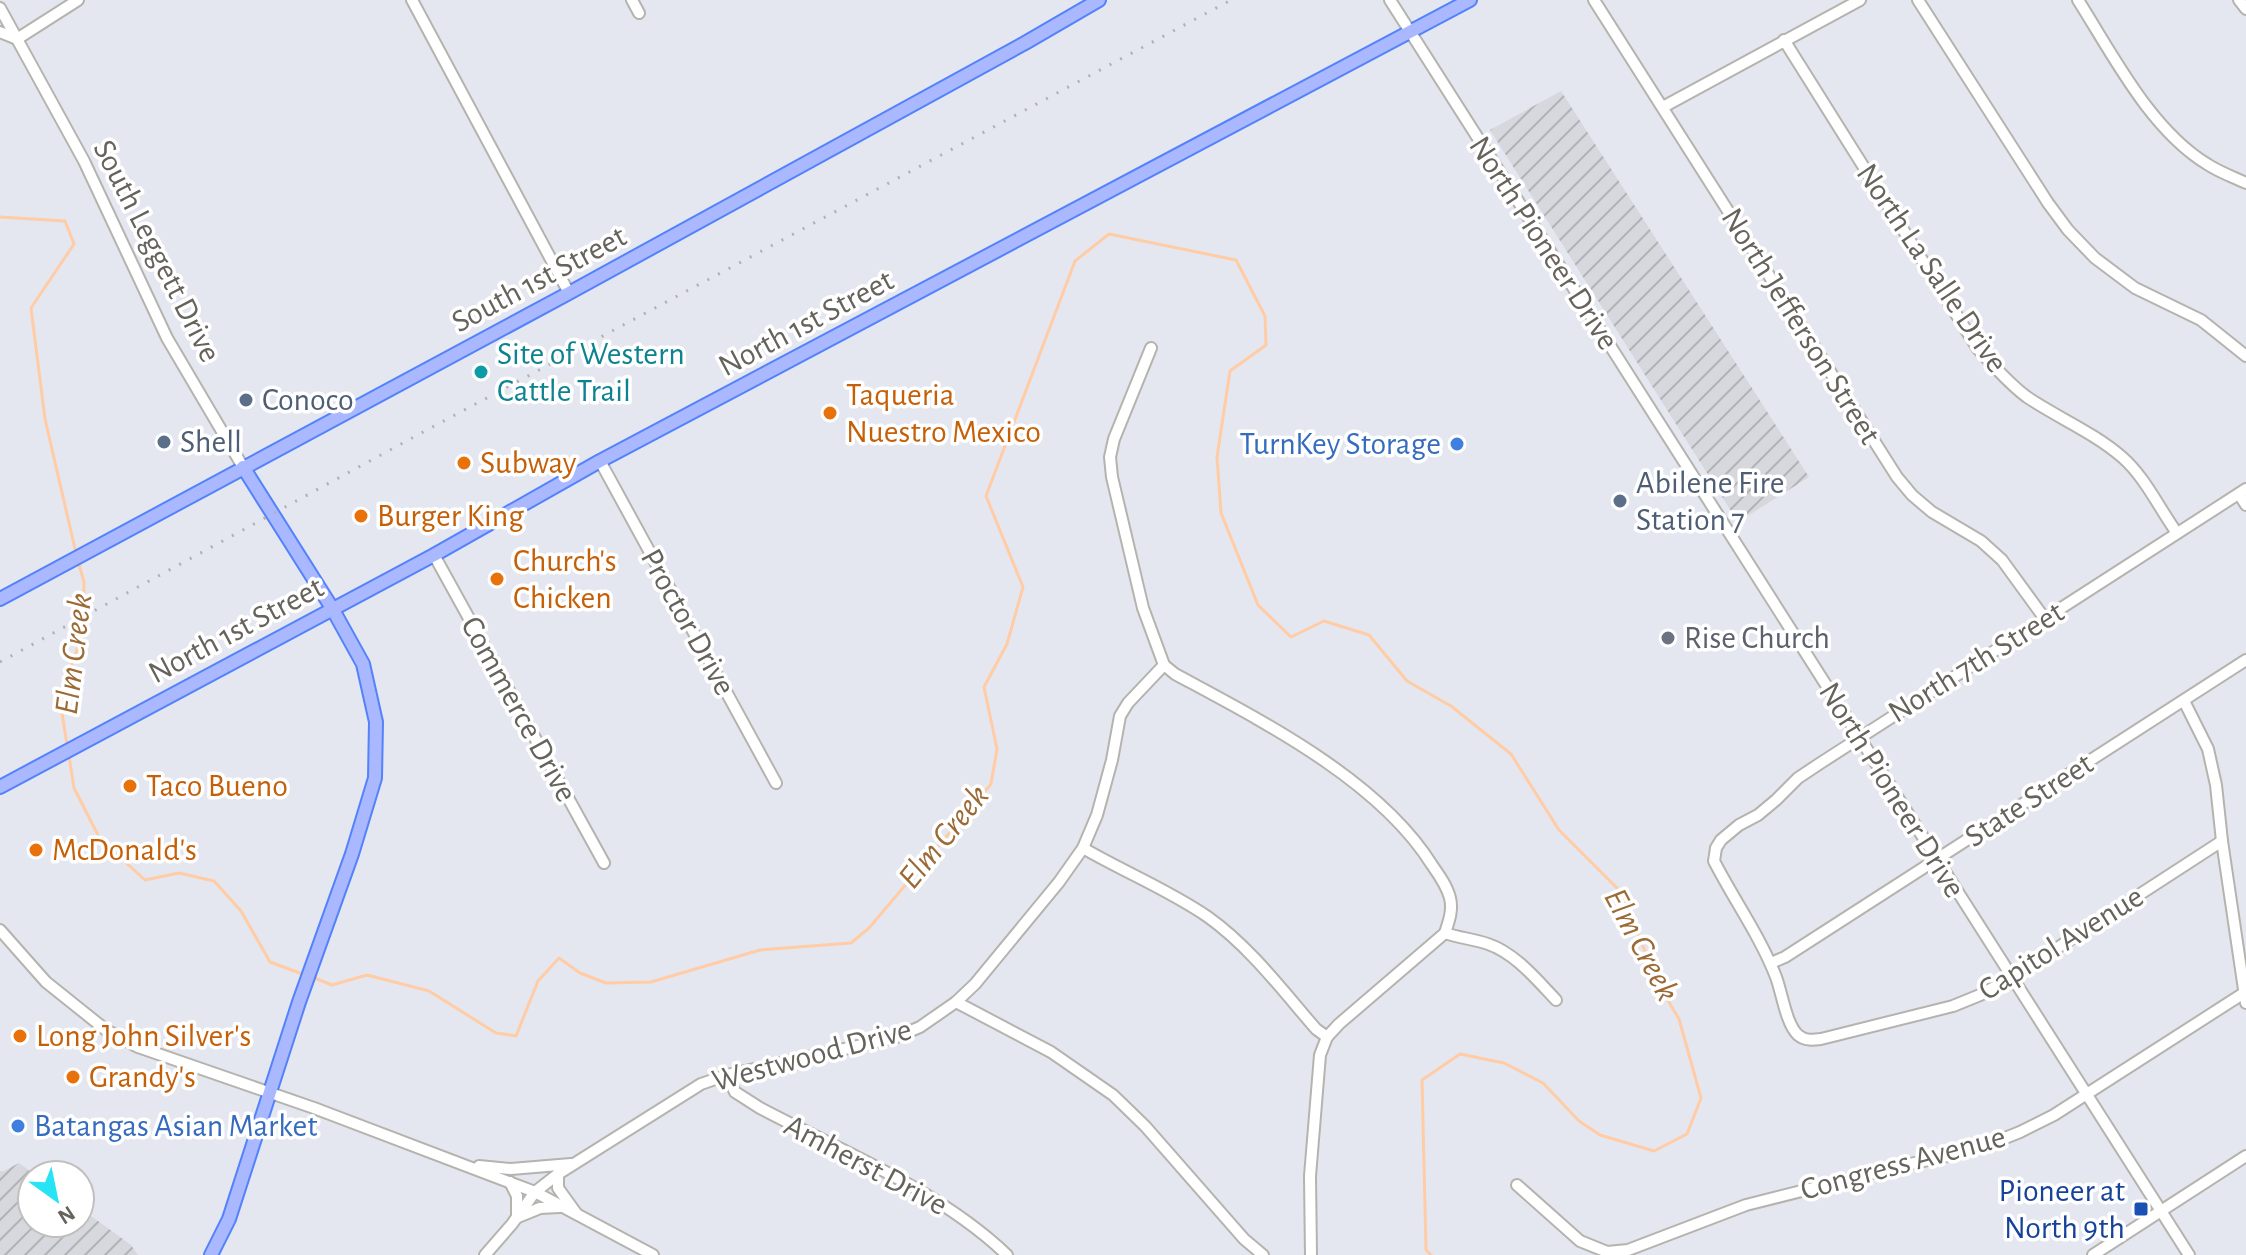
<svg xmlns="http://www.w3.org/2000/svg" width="2246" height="1255" font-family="'Alegreya Sans',sans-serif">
<defs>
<pattern id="industrial-furrows" width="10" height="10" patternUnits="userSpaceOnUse" patternTransform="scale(2)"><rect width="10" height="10" fill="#d7d8de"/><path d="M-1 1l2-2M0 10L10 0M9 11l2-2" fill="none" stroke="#b2b3b7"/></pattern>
</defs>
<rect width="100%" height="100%" fill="#e4e7f0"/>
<!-- industrial -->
<g fill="url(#industrial-furrows)">
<polygon points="1561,91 1809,477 1738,522 1490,130"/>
<polygon points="19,1163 35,1175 32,1175 32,1223 80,1223 80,1208 131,1245 138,1255 0,1255 0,1171 4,1171"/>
</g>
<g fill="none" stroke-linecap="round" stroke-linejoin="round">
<!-- stream -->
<g stroke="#ffcca5" stroke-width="3">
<polyline points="0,217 65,221 74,244 31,308 45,419 76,553"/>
<polyline points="67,745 62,713 69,673 83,632 84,582 78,561"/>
<polyline points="69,756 74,788 100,839 145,880 179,873 214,881 241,911 270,962 305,975"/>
<polyline points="312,977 332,985 367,975 429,991 496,1033 516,1036 538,981 559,958 580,973 606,983 651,982 760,950 851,943 869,928 991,784 997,749 984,687 1007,644 1023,587 986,496 1075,261 1109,234 1236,260 1265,316 1266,345 1230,371 1217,457 1221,513 1258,605 1291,637 1324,621 1369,635 1407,681 1451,706 1511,754 1559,830 1620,891 1660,987 1679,1019 1701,1098 1687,1134 1654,1151 1600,1135 1579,1121 1543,1083 1504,1063 1460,1054 1422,1080 1426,1250 1431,1255"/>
</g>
<!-- minor casing -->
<g stroke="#b5b3ad" stroke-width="14">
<g id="minor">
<polyline points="412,0 569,293"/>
<polyline points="632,0 639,13"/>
<polyline points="1390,0 2189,1255"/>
<polyline points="1594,0 1897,477 1912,495 1932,512 1981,541 2002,560 2045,619"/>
<polyline points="1918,0 2048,203 2068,230 2095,258 2135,288 2201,320 2246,356"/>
<path d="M2078 0C2113 55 2150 129 2207 164 2219 172 2233 177 2246 183"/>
<polyline points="2239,0 2246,9"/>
<polyline points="0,8 84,161 167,338 243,467"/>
<polyline points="0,32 17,39"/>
<polyline points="17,39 78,0"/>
<path d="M1784 40 1978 349C1994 366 2008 383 2027 397 2058 418 2093 432 2122 457 2145 477 2159 508 2177 533"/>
<polyline points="1663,107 1860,0"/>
<path d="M1151 348 1114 439 1110 457 1112 477 1143 608 1164 665 1175 674C1262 721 1379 780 1432 865 1439 875 1447 886 1450 898 1453 910 1449 921 1445 933L1339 1024 1327 1037 1320 1055 1310 1176 1311 1255"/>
<polyline points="600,461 776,783"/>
<polyline points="2239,494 2246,505"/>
<polyline points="434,555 604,863"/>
<polyline points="2184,701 2208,749 2216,785 2222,841 2246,1003"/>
<path d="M2222 841 2011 978 1980 995 1953 1006 1821 1039C1813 1040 1805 1041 1798 1035 1786 1024 1782 993 1776 977 1760 936 1734 900 1714 861L1716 848 1721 840 1739 825 1758 815 1776 800 1798 778 1819 764 2246 489"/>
<path d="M1083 848C1124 872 1169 890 1208 917 1250 947 1283 991 1316 1029L1327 1037"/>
<polyline points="0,930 46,982 106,1030 138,1047 314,1108 535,1192 558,1174 701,1084 727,1075 894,1038 920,1027 956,1002 975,984 1059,882 1083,848 1097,815 1112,760 1120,716 1128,703 1164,665"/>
<path d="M1445 933C1459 938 1474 939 1488 944 1515 953 1537 980 1556 1000"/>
<polyline points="1771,963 1785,957 2246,660"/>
<polyline points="956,1002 1051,1052 1113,1095 1145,1126 1244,1239 1263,1255"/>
<path d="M727 1075 735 1092 760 1108C843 1152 939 1190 1007 1255"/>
<polyline points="479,1166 511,1169 571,1164"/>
<polyline points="558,1174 558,1188 576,1213"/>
<polyline points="510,1182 517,1196 517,1214"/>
<polyline points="1517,1185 1580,1241 1607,1252 1628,1250 1746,1205 1901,1166 1951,1155 1985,1146 2020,1132 2054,1115 2244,993"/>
<polyline points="518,1217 540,1208 560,1207"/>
<polyline points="485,1255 512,1224 535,1192 653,1255"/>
<polyline points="2093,1255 2246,1156"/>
</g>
</g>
<!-- major casing -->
<g stroke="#5382fa" stroke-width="16">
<g id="major">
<polyline points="0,599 569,293 1025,43 1099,0"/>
<polyline points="0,787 434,555 600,461 1470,0"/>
<polyline points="211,1255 229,1219 299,1002 352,854 375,778 376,722 363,664 332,608 243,467"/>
</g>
</g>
<!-- minor -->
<use href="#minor" stroke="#fff" stroke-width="10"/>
<!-- major -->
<use href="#major" stroke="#aab8ff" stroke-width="12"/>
<!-- rail -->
<polyline stroke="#b2b1af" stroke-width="3" stroke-dasharray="2 10" stroke-linecap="butt" points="0,662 425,431 1231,0"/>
</g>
<!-- markers -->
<circle fill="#0f9aa8" stroke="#fff" stroke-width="3" cx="481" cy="372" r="8"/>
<g fill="#5c6f8a" stroke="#fff" stroke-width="3">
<circle cx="246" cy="400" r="8"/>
<circle cx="164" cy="442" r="8"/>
<circle cx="1620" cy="501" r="8"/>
</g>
<g fill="#e8710a" stroke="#fff" stroke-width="3">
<circle cx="830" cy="413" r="8"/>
<circle cx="464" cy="463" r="8"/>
<circle cx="361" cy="516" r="8"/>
<circle cx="497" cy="579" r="8"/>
<circle cx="130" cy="786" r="8"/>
<circle cx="36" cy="850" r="8"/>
<circle cx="20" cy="1036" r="8"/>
<circle cx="73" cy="1077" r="8"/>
</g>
<g fill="#3f7fe0" stroke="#fff" stroke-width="3">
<circle cx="1457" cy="444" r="8"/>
<circle cx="18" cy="1126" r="8"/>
</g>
<circle fill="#6b7280" stroke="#fff" stroke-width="3" cx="1668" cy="638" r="8"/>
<rect fill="#1a4fb4" stroke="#fff" stroke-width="3" x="2133" y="1201" width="16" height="16" rx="4"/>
<g text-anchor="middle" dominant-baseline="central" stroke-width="7" stroke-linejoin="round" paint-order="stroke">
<!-- street labels -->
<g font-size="32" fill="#66625c" stroke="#fff">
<text transform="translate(1544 243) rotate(57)">North Pioneer Drive</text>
<text transform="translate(157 251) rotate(63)">South Leggett Drive</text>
<text transform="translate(1932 268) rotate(56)">North La Salle Drive</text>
<text transform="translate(539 279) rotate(-28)">South 1st Street</text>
<text transform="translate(806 323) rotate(-28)">North 1st Street</text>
<text transform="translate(1801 326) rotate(58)">North Jefferson Street</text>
<text transform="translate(688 622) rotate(61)">Proctor Drive</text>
<text transform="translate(236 630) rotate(-28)">North 1st Street</text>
<text transform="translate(1976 662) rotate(-32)">North 7th Street</text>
<text transform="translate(519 709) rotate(61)">Commerce Drive</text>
<text transform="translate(1892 790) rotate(58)">North Pioneer Drive</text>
<text transform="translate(2029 800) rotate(-33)">State Street</text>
<text transform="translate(2061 943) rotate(-32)">Capitol Avenue</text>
<text transform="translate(812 1055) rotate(-15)">Westwood Drive</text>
<text transform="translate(1903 1163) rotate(-15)">Congress Avenue</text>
<text transform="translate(866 1165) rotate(28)">Amherst Drive</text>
</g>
<!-- culture labels -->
<g font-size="32" fill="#0d838f" stroke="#fff" text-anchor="start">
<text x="497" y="354">Site of Western<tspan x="497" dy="37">Cattle Trail</tspan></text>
</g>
<!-- food labels -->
<g font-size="32" fill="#c56008" stroke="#fff" text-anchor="start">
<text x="846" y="395">Taqueria<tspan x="846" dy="37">Nuestro Mexico</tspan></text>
<text x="480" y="463">Subway</text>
<text x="377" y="516">Burger King</text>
<text x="513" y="561">Church's<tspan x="513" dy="37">Chicken</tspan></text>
<text x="146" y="786">Taco Bueno</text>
<text x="52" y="850">McDonald's</text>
<text x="36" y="1036">Long John Silver's</text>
<text x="89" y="1077">Grandy's</text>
</g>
<!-- service labels -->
<g font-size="32" fill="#4e5e75" stroke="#fff" text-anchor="start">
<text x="262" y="400">Conoco</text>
<text x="180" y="442">Shell</text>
<text x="1636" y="483">Abilene Fire<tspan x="1636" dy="37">Station 7</tspan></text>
</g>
<!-- shop labels -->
<g font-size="32" fill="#366cbe" stroke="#fff" text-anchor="end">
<text x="1441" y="444">TurnKey Storage</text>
<text x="34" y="1126" text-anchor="start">Batangas Asian Market</text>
</g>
<!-- worship labels -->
<g font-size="32" fill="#5b616d" stroke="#fff" text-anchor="start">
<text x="1684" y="638">Rise Church</text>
</g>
<!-- transit labels -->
<g font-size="32" fill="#164399" stroke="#fff" text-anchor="end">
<text x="2125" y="1191">Pioneer at<tspan x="2125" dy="37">North 9th</tspan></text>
</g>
<!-- water labels -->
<g font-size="34" font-style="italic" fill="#9c6a34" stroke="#fff">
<text transform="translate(74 654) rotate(-83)">Elm Creek</text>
<text transform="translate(944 837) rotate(-51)">Elm Creek</text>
<text transform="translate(1641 945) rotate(62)">Elm Creek</text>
</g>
</g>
<!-- north arrow -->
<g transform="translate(56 1199) rotate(147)"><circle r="38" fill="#ffffff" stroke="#c2c0be" stroke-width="2"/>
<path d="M0-6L14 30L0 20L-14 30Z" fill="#26e4f4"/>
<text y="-12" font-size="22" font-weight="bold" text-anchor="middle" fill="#66625c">N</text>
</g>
</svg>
